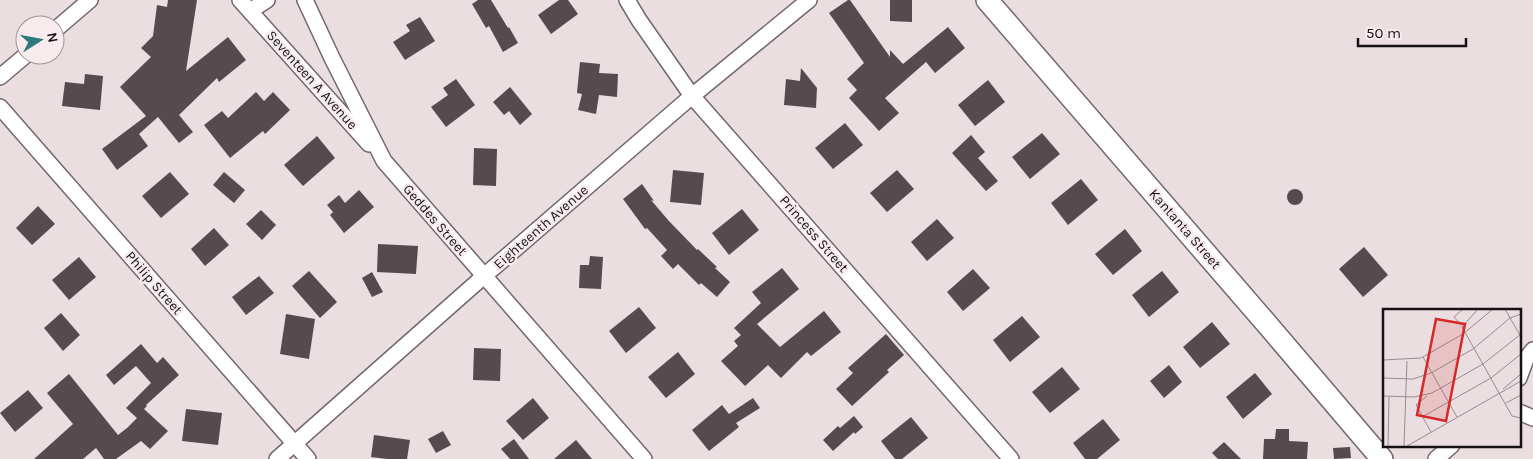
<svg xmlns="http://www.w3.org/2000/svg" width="1533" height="459" font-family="Karla,sans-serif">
<rect width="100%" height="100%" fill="#ebdee1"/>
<!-- building -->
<g fill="#554a4d">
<polygon points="168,0 197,0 186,71 228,37 246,60 219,82 217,78 179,115 193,132 179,143 158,117 139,134 148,146 117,170 102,149 146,116 120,87 151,57 141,48 153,36 157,5 167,7"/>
<polygon points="478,0 491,0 508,28 509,27 518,43 503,52 489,26 486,28 472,4"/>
<polygon points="559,0 568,0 578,14 551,34 538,15"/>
<polygon points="848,0 850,0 890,57 890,50 903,64 948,27 965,48 935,73 926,62 885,98 899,113 879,131 849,98 857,90 847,79 864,63 829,13"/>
<polygon points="890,0 912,0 912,22 890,21"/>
<polygon points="420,17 435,41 405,60 393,42 410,31 406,25"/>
<polygon points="580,62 600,64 599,73 618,74 617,97 599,95 596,114 578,110 582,94 577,93"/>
<polygon points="801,68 817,88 816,108 784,105 786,79 800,81"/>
<polygon points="85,74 103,76 100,110 62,106 65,82 84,84"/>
<polygon points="456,79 475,105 446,127 431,107 448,95 443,88"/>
<polygon points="988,80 1005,102 975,126 958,105"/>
<polygon points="510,87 532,114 520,125 509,111 504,115 493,102"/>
<polygon points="256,92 264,101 273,92 290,110 265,134 263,131 230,158 204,125 222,111 228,118"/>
<polygon points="845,123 863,145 833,169 815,148"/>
<polygon points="1042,133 1060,154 1030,179 1012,157"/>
<polygon points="971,135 985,152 978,158 998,181 986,191 952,153"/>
<polygon points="317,136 335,158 303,186 284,165"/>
<polygon points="474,148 497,149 496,186 473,185"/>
<polygon points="673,170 704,173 701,205 670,202"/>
<polygon points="897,170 914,189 887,212 870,193"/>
<polygon points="170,172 189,194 161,218 142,196"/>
<polygon points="224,172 245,190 234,203 213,185"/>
<polygon points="1081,179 1098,200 1068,225 1051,203"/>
<polygon points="642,184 654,201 651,200 668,220 697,250 698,249 717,267 715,268 730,282 717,297 701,283 699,285 678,264 673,269 661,256 667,250 647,228 645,229 623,199"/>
<circle cx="1295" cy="197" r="8"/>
<polygon points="359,190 374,207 344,233 330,215 333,212 327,205 339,195 345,203"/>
<polygon points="38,206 55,224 32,245 16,228"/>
<polygon points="742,209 759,230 729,255 712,233"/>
<polygon points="261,210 276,225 262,240 246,224"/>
<polygon points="937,219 954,238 927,261 911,242"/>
<polygon points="214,228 229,245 205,266 191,249"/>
<polygon points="1125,229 1142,251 1113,275 1095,254"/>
<polygon points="378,244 418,246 416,274 377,272"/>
<polygon points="1364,247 1388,275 1363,297 1339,269"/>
<polygon points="590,256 603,257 601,289 579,288 580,265 589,265"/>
<polygon points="79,257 96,277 69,300 52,280"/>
<polygon points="782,268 799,289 757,324 780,347 824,311 841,332 811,356 807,352 781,378 768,365 745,386 721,361 738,346 734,341 741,335 734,328 761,303 752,292"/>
<polygon points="973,269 990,288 963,311 947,292"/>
<polygon points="309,271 337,302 320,318 292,286"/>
<polygon points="1162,271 1179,292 1149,317 1132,295"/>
<polygon points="372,272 383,292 372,297 362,278"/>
<polygon points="259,276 274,293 246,315 232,297"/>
<polygon points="639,307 656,328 626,353 609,331"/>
<polygon points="61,313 80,335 63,351 44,328"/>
<polygon points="286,314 315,319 309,359 280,354"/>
<polygon points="1022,316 1040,337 1010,362 993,340"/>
<polygon points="1212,322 1230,344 1200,368 1183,347"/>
<polygon points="886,334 904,355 887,370 889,372 852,406 836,389 853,373 848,368"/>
<polygon points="141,344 157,363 163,357 179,375 146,405 147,406 144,409 168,431 150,449 141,441 116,459 104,459 96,448 83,459 34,459 73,424 47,393 69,374 118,435 127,428 137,418 126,408 151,383 136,366 114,385 106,375"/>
<polygon points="474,348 501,349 500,381 473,380"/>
<polygon points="678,352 695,374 666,398 648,377"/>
<polygon points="1169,365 1182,382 1164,398 1150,381"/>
<polygon points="1062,367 1080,389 1050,413 1032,392"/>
<polygon points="1255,373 1272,394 1243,419 1226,397"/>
<polygon points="28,390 43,408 15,432 0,413"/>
<polygon points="533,398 549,418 523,440 506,421"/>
<polygon points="753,398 760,408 736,423 739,427 709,451 692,430 722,405 729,414"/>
<polygon points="186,409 222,413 218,445 182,441"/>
<polygon points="854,416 863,427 855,434 854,432 833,451 823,440 838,426 840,428"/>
<polygon points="911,417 928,438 902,459 895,459 881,441"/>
<polygon points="1103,419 1120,440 1097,459 1085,459 1073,443"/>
<polygon points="1276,429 1289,429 1289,441 1308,442 1307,459 1263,459 1264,439 1275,439"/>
<polygon points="443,431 451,445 436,453 428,439"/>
<polygon points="374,435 410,440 407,459 387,459 371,457"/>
<polygon points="514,439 529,459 510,459 501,449"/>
<polygon points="576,440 592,459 554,459"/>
<polygon points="1224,442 1241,459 1218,459 1212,453"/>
<polygon points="1350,447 1351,458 1334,459 1333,448"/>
</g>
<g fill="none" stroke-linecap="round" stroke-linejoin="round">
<!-- street casing -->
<g stroke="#73676a" stroke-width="18">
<g id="street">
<polyline points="240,0 369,144"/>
<polyline points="305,0 332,58 384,161 644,459"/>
<polyline points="627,0 639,20 692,96 1011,459"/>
<polyline points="250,11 267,0"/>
<polyline points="55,30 90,0"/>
<polyline points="0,77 26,55"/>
<polyline points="0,107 308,459"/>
<polyline points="1519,378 1526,359 1533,350"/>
<polyline points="1519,412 1533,418"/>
<polyline points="277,459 484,276 692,96 809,0"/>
<polyline points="1436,459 1452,445"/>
</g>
</g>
<!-- secondary casing -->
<g stroke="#73676a" stroke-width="24">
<polyline id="secondary" points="987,0 1272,330 1382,459"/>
</g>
<!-- street -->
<use href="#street" stroke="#fff" stroke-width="15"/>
<!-- secondary -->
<use href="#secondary" stroke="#fff" stroke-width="21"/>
</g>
<g text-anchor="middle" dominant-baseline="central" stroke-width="5" stroke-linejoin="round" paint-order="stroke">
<!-- street labels -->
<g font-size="14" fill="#161213" stroke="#f8ebee">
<text transform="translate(312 80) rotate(48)">Seventeen A Avenue</text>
<text transform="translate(435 220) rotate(49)">Geddes Street</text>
<text transform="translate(541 227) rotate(-41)">Eighteenth Avenue</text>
<text transform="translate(1185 229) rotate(49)">Kantanta Street</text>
<text transform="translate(814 234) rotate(49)">Princess Street</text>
<text transform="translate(154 283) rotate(49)">Philip Street</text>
</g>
</g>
<!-- overview -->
<g transform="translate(1383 309)">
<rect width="138" height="138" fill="#ebdee1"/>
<path fill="none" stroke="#968c8f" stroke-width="1" d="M95 0 79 18 129 107 138 109M122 0 138 28M78 16 71 8 80 0M40 48 74 108M0 51 38 49 80 25 110 0M0 69 30 70 48 64 90 40 127 9 138 5M120 80 138 65M0 87 31 88 49 84 100 55 138 25M44 87 33 96 48 123M123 94 138 86M39 108 108 69 138 45M5 137 6 88M21 137 24 52M24 137 138 72"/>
<path fill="#d62828" fill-opacity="0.15" stroke="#d62828" stroke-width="2.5" d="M53 10 82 15 63 112 34 106Z"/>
<rect width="138" height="138" fill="none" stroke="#161213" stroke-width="2.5"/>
</g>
<!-- north arrow -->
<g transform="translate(40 40) rotate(79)"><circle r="24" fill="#f8ebee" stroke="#9e9496"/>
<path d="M0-4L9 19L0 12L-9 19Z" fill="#2f797a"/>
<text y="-8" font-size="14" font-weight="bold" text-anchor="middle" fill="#161213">N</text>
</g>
<!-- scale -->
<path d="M1358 38v8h108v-8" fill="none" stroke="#161213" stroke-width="2.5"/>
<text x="1366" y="38" font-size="15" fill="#161213" stroke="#f8ebee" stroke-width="4" paint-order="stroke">50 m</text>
</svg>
